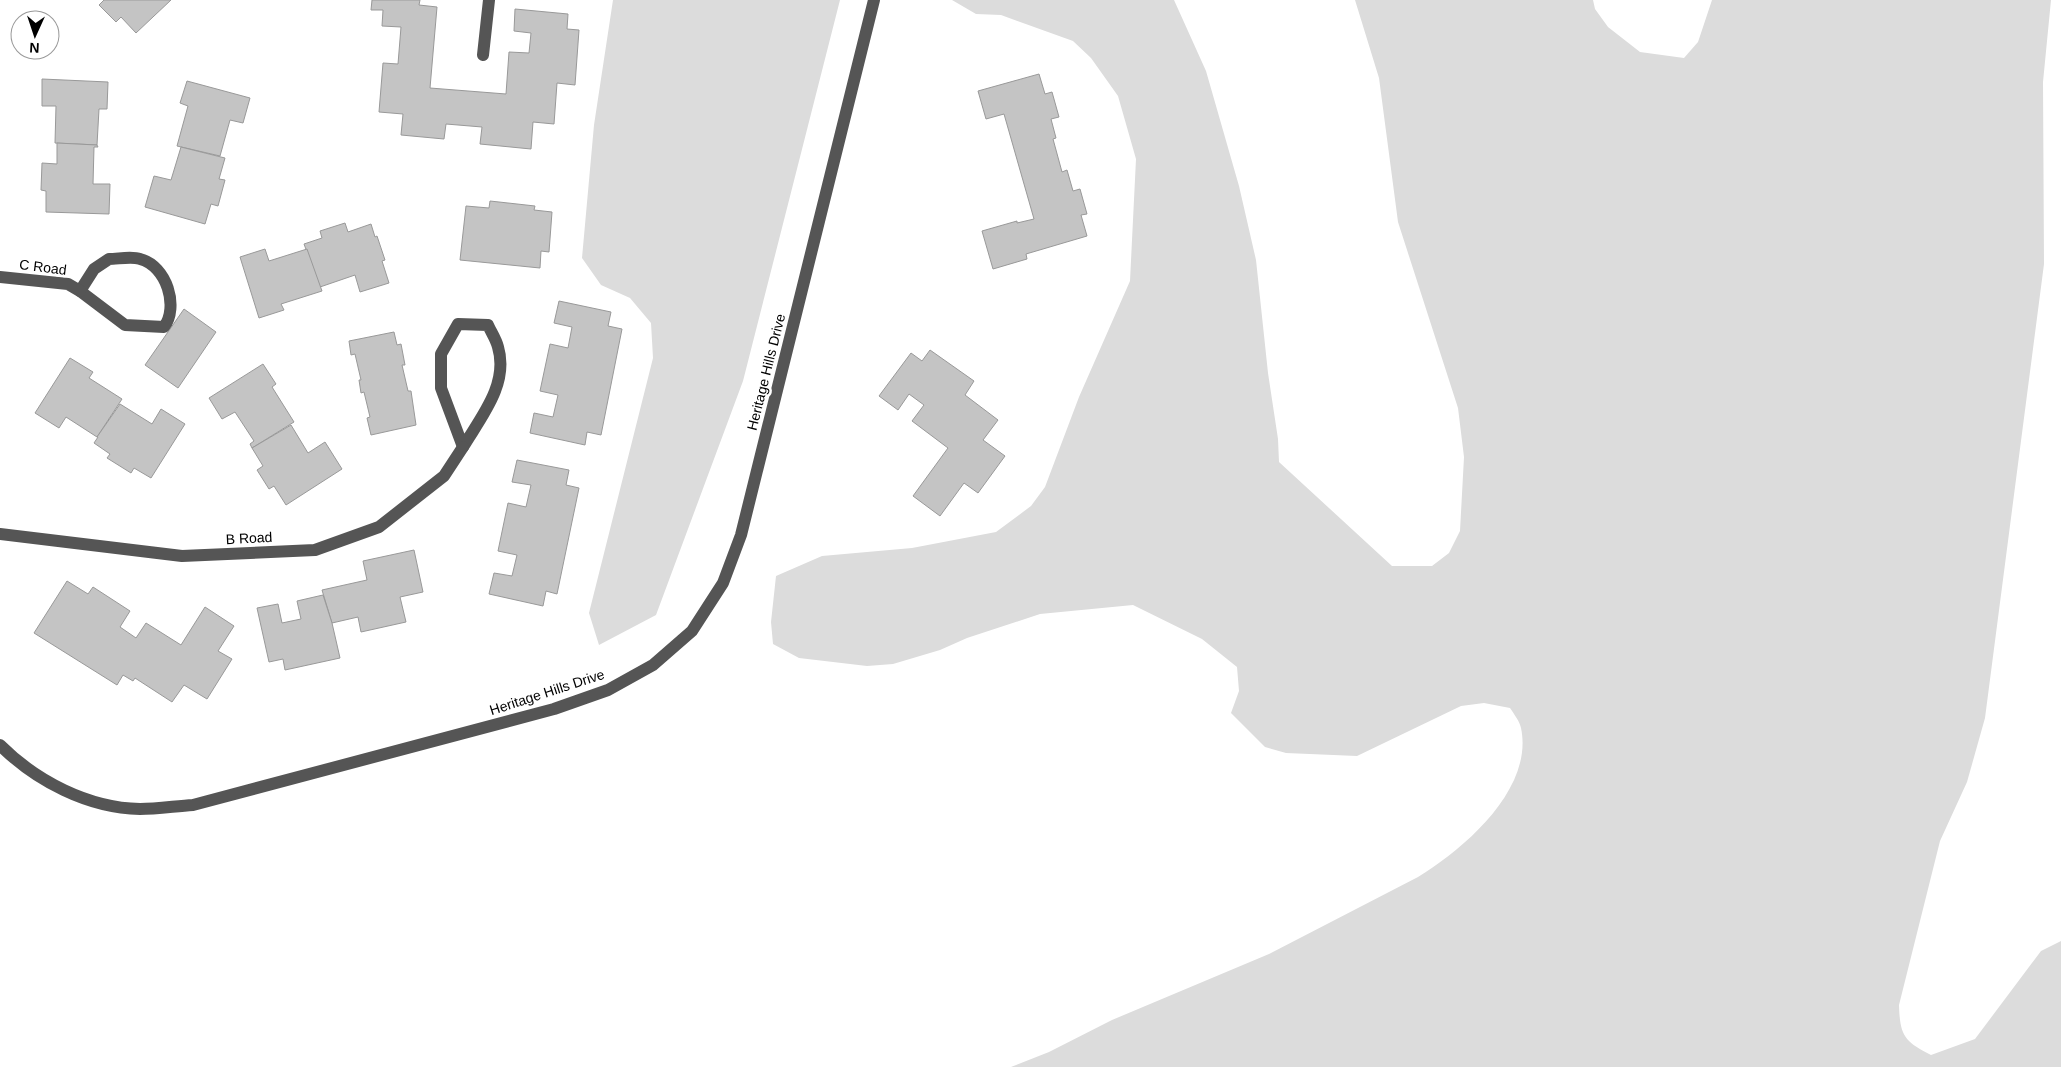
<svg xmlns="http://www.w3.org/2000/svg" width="2061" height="1067" font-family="Helvetica,sans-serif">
<rect width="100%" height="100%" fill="#fff"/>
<!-- green -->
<g fill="#dcdcdc">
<polygon points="613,0 840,0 743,381 656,615 599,645 589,613 653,358 651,323 630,298 601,285 582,258 594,125"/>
<path d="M952 0H1174L1206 71 1239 186 1256 260 1268 373 1278 439 1279 462 1392 566H1432L1449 553 1460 531 1464 457 1458 408 1398 222 1379 78 1355 0H1593L1595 9 1608 27 1640 52 1684 58 1698 42 1712 0H2051L2043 82 2044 264 1985 718 1967 782 1940 841 1899 1005C1900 1036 1904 1041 1931 1055L1975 1039 2041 951 2061 941V1067H1011L1049 1052 1112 1020 1269 954 1418 877C1464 849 1534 789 1521 728 1520 722 1514 714 1510 708L1484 703 1461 706 1357 756 1286 753 1265 747 1231 713 1239 691 1237 667 1202 639 1133 605 1040 614 967 638 940 650 893 664 867 666 799 658 773 644 771 622 776 576 822 556 912 548 996 532 1031 506 1045 487 1079 397 1130 281 1136 159 1118 96 1091 58 1073 41 1001 15 976 14Z"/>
</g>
<!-- building -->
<g fill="#c4c4c4" stroke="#999">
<polygon points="104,0 171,0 136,33 121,17 116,22 99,5"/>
<polygon points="372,0 420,0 419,5 437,7 430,88 506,94 509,52 529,53 531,33 514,31 515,9 568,14 567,29 579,30 575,85 557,83 554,124 533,122 531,149 480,144 482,127 446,124 444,139 401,135 403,114 379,112 383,63 398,64 401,27 382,26 383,10 371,10"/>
<polygon points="1039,74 1045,94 1052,92 1059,117 1051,119 1056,138 1053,139 1062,172 1067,170 1073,191 1080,189 1087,214 1081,215 1087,236 1026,254 1027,259 993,269 982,231 1017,221 1017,223 1034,219 1004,114 986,119 978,91"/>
<polygon points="42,79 108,82 107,109 99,109 97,145 55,143 56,106 42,106"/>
<polygon points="187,81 250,98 243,123 230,120 220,156 177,146 188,106 180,103"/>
<polygon points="57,143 97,145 98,147 94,147 93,184 110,184 109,214 46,212 46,191 41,190 42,163 57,164"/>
<polygon points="181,147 225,158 219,179 225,180 218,206 211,204 205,224 145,207 154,176 171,180"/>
<polygon points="490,201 535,206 534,210 552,212 549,252 541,251 540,268 460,260 466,206 489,208"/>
<polygon points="345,223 348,232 371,224 375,237 377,236 385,260 382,261 389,283 360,292 355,275 320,287 304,244 322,238 320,231"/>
<polygon points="265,249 269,261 307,249 322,291 281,304 284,310 259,318 240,257"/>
<polygon points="559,301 611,312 608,326 622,329 601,435 587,432 585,445 530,433 534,413 553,417 558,395 540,391 550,344 568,348 572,327 554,323"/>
<polygon points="184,309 216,332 178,388 145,365"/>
<polygon points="394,332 397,345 401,344 405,365 402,365 408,391 411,391 416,425 371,435 367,418 370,417 364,392 361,393 359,380 361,380 355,354 351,355 349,341"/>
<polygon points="930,350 974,381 965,395 998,420 983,440 1005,456 978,493 964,483 940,516 913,496 948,448 912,421 924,405 909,394 898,410 879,396 911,353 922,361"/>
<polygon points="70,358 93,372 89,378 122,399 97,437 66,417 59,428 35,413"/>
<polygon points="263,364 276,384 272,387 294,422 252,448 250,444 254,441 235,412 222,419 209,398"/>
<polygon points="120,404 152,424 161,409 185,424 151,478 134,468 131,473 107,458 110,454 94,443 98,437 97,437"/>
<polygon points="291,425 308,453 325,442 342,469 286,505 274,486 269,489 257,470 263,466 252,448"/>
<polygon points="517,460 569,470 566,485 579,488 557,594 546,591 543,606 489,594 494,573 512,576 517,555 498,551 508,503 526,507 531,485 512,482"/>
<polygon points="414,550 423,592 400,597 406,622 361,632 358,617 332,623 322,590 367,580 363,561"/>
<polygon points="67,581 88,594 93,587 130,611 120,627 136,638 146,623 181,645 205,607 234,626 218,651 232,659 207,699 184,685 172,702 135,678 133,681 123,675 117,685 34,633"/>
<polygon points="323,595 332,623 340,658 285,670 283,659 269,662 257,608 278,604 282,623 301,619 297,601"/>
</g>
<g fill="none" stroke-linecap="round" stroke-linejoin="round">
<!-- minor -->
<g stroke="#555" stroke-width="12">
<polyline points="483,55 489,0"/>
<path d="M109 259C118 259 132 256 140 259 167 266 179 307 164 327L125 325 80 291 94 269Z"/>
<polyline points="0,277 68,284 80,291"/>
<path d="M458 324 488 325C491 332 496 339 498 347 509 384 481 417 463 447L441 388V354Z"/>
<polyline points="0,534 182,556 315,550 379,527 444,476 463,447"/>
<path d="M0 745C36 781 88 808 140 809 157 809 176 806 193 805L554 709 608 690 653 665 692 631 723 583 741 535 874 0"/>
</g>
</g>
<g text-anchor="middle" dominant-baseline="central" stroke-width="5" stroke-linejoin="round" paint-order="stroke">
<!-- street labels -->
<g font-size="14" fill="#000" stroke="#fff">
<text transform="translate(43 267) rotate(7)">C Road</text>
<text transform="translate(766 372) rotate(-76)">Heritage Hills Drive</text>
<text transform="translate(249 538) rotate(-3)">B Road</text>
<text transform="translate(547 692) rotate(-18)">Heritage Hills Drive</text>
</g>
</g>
<!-- north arrow -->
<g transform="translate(35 35) rotate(183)"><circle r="24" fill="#ffffff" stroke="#999999"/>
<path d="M0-4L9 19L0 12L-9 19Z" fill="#000000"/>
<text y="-8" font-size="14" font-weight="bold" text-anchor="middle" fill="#000000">N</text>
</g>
</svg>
